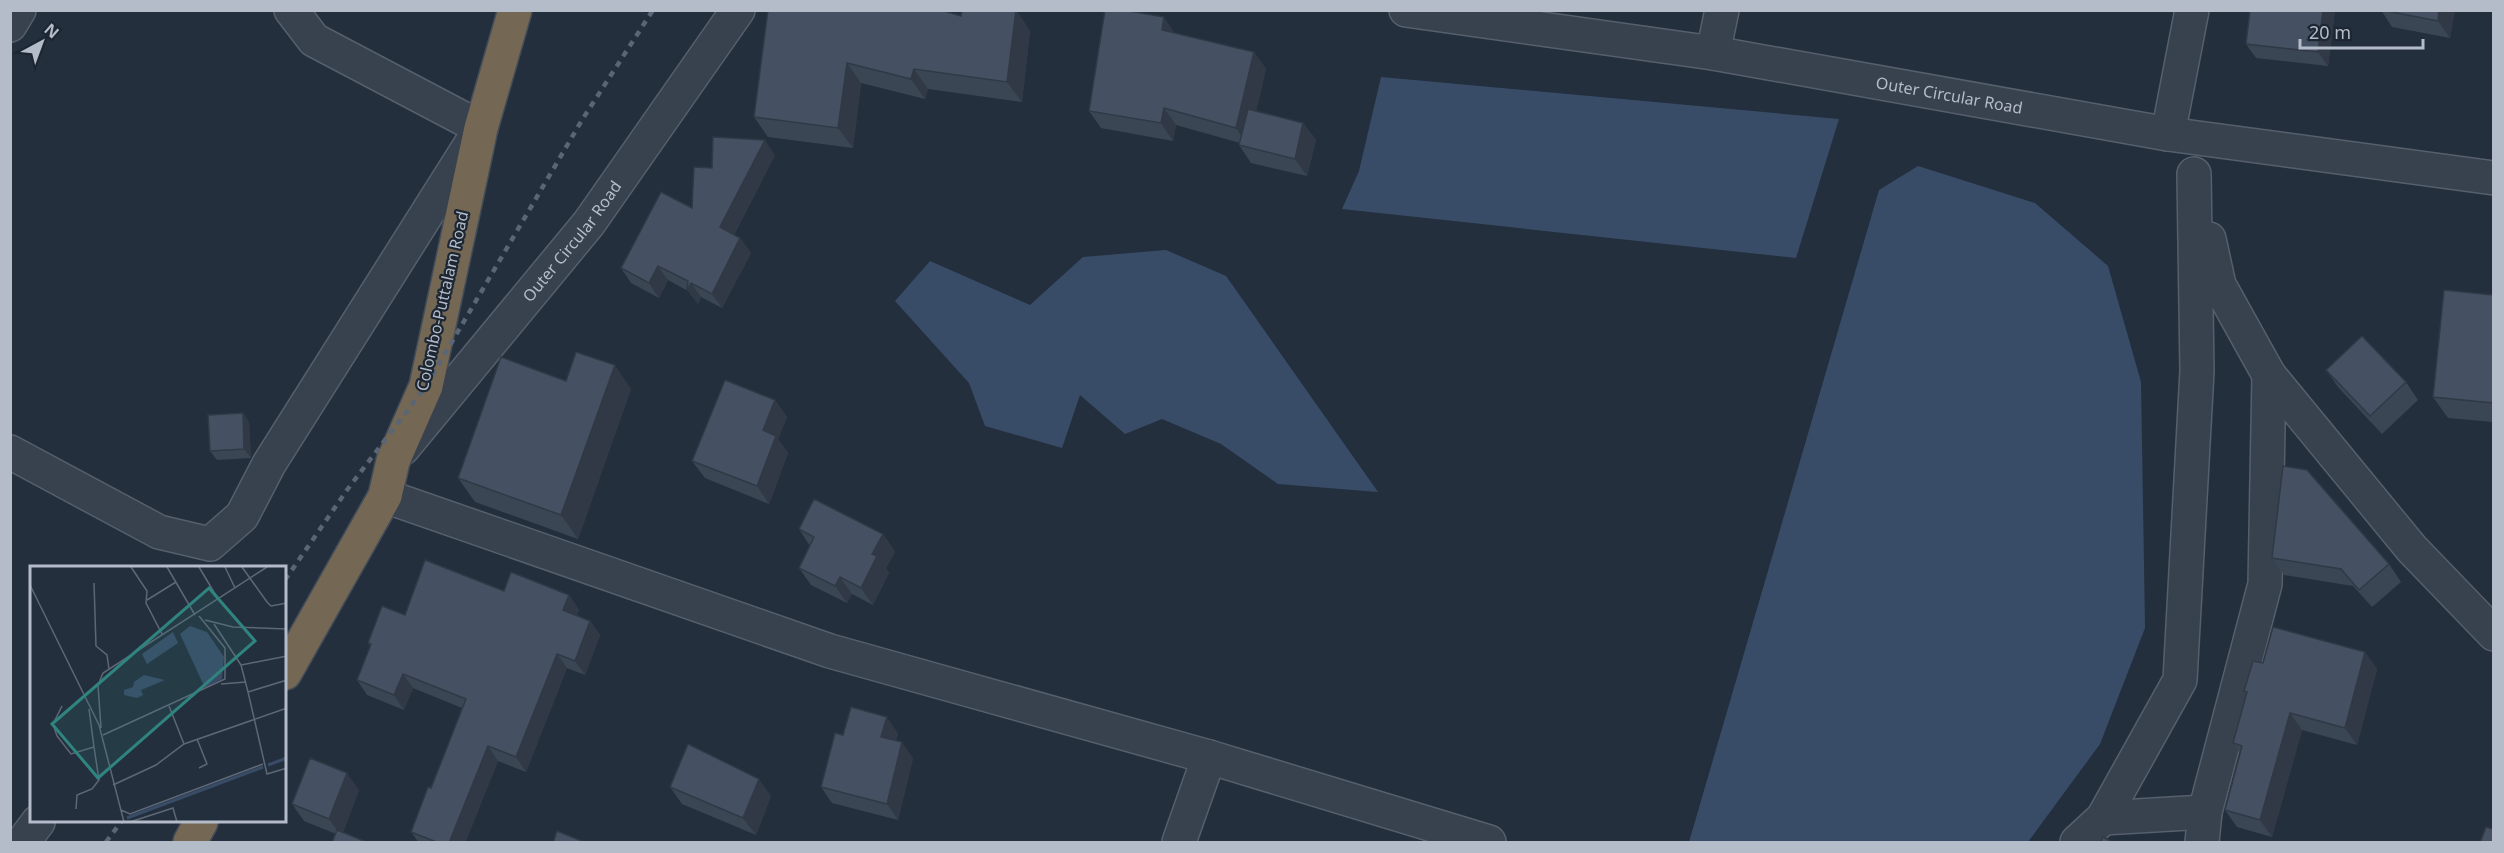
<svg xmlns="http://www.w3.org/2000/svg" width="2504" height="853" font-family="'Noto Sans',sans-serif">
<rect width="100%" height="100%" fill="#242f3e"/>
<!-- water -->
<g fill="#394c67">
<polygon points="1381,77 1839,119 1796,258 1342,209 1359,171"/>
<polygon points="1918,166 2035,203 2108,266 2141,382 2145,628 2100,744 2028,842 1689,842 1879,190"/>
<polygon points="1166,250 1226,276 1378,492 1278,484 1221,444 1162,419 1125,434 1080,395 1062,448 985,426 969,383 895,301 930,261 1030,305 1083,257"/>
</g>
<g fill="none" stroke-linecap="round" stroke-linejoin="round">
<!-- minor casing -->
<g stroke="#565f6c" stroke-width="36">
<g id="minor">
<path id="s1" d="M1406 10 1713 53 2168 134 2494 178"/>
<polyline points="10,25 19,10"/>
<polyline points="1713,53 1722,10"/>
<polyline points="2168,134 2192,10"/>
<polyline points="2209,239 2219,285 2269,375 2412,549 2494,634"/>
<path id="s2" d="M403 448 589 223 738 10"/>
<polyline points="10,452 159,532 210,544 242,516 269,464 481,128 314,40 291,10"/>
<polyline points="385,496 830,651 1209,757 1489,842"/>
<polyline points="2103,818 2205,812"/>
<polyline points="23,842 38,822"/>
<polyline points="1179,842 1209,757"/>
<polyline points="2077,842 2103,818 2180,680 2197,371 2194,174"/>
<polyline points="2202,842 2205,812 2265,584 2269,375"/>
</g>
</g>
<!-- highway casing -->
<g stroke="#434c59" stroke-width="36">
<g id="highway">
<polyline points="285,673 385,496 393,461 426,386 481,128 515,10"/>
<polyline points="190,842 201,822"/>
</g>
</g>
<!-- minor -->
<use href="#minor" stroke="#38414e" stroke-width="33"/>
<!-- highway -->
<use href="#highway" stroke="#746855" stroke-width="33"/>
<!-- rail -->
<g stroke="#5a6575" stroke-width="4.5" stroke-dasharray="6 6" stroke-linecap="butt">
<polyline points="285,580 347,490 426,386 582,120 653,10"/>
<polyline points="106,842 121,822"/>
</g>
</g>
<!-- wall -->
<g fill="#3b4654">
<polygon points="768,10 961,16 1016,10 1030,31 1022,102 928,89 925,99 861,83 853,148 768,137 754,117"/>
<polygon points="2335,10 2328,66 2256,58 2246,44"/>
<polygon points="2381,10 2455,10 2450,38 2392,27"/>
<polygon points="1175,33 1254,52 1266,69 1256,111 1303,123 1316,140 1307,176 1251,163 1239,145 1240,143 1176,125 1173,141 1101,128 1089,111"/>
<polygon points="775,155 734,235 740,238 751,253 722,308 701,297 698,304 688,291 668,280 659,298 631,283 621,268 692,208 712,168"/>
<polygon points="2493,295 2493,422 2448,418 2433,397"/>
<polygon points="2326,370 2406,382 2418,400 2382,434 2338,387"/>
<polygon points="631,389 578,539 475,502 458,478"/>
<polygon points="775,400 787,417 778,439 788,453 769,504 705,478 692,461"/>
<polygon points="243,413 249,422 251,458 217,460 210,451"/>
<polygon points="799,529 883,534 895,552 886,568 889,573 873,605 852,594 847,603 811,585 799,568 810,546"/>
<polygon points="2272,558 2389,564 2401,582 2372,607 2353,586 2284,575"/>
<polygon points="504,591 569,595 579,610 577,615 590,621 600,635 585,675 567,668 526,772 498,761 465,843 419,843 411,832 431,788 462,708 413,688 404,710 367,695 357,680 370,646 368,643 405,615"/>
<polygon points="2365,652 2377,669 2357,745 2302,730 2272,837 2237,827 2225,810 2240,753 2233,743 2247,695 2244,691 2263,663"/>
<polygon points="898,733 896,740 913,758 898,820 832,803 821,787 843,735"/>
<polygon points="670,787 771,796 756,835 682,804"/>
<polygon points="359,790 343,832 336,834 304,821 292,804"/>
</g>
<!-- shaded-wall -->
<g fill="#303945">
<polygon points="1016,10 1030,31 1022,102 1007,82"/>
<polygon points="2323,10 2335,10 2328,66 2318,52"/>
<polygon points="2439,10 2455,10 2450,38 2438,21"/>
<polygon points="1164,17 1176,35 1162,30"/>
<polygon points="1254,52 1266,69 1248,146 1236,128"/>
<polygon points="847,63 861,83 853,148 838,128"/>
<polygon points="914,69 928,89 925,99 911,79"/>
<polygon points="1164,108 1176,125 1173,141 1161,123"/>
<polygon points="1303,123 1316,140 1307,176 1295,159"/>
<polygon points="765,140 775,155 730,242 720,227"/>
<polygon points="740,238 751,253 722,308 712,294"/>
<polygon points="658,266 668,280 659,298 649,283"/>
<polygon points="691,283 701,297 698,304 687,290"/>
<polygon points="615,365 631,389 578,539 561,515"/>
<polygon points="775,400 787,417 778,439 788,453 769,504 757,486 763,430"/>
<polygon points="243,413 249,422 251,458 244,449"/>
<polygon points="883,534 895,552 886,568 889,573 873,605 861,588 872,554"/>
<polygon points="840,577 852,594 847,603 835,586"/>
<polygon points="569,595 579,610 573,624 563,610"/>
<polygon points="590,621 600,635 585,675 575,661"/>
<polygon points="2365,652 2377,669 2357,745 2345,728"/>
<polygon points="557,654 567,668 526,772 516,757"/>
<polygon points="403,674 413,688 404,710 394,695"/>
<polygon points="2290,713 2302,730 2272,837 2260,820"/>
<polygon points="887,717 898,733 893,753 881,737"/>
<polygon points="902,742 913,758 898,820 887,804"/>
<polygon points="488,746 498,761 465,843 449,843"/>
<polygon points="347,773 359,790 341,836 329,819"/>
<polygon points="759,779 771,796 756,835 743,818"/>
</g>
<!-- building -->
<g fill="#455162" stroke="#303945" stroke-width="1.5">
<polygon points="768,10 941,10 961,16 962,10 1016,10 1007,82 914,69 911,79 847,63 838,128 754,117"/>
<polygon points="1105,10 1123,10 1164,17 1162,30 1254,52 1236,128 1164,108 1161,123 1089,111"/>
<polygon points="2250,10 2323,10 2318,52 2246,44"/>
<polygon points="2382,10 2439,10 2438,21"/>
<polygon points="1248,109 1303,123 1295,159 1239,145"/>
<polygon points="713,137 765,140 720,227 740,238 712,294 691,283 687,290 688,281 658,266 649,283 621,268 661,192 692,208 694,167 712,168"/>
<polygon points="2444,290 2493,295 2493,403 2433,397"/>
<polygon points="2362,336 2406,382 2370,416 2326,370"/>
<polygon points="576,352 615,365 561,515 458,478 501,357 566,381"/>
<polygon points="725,380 775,400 763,430 776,436 757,486 692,461"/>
<polygon points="243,413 244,449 210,451 208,415"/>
<polygon points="2283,466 2307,470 2389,564 2359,590 2341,569 2272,558"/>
<polygon points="814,499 883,534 872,554 877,556 861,588 840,577 835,586 799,568 814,537 799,529"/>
<polygon points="425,560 504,591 511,572 569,595 563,610 590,621 575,661 557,654 516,757 488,746 449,843 439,843 411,832 428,787 431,788 466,699 403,674 394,695 357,680 371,644 368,643 382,606 405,615"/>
<polygon points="2273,627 2365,652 2345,728 2290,713 2260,820 2225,810 2242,746 2233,743 2247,692 2244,691 2253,661 2263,663"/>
<polygon points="851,707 887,717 881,737 902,742 887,804 821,787 835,733 843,735"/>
<polygon points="688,744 759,779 743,818 670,787"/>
<polygon points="310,758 347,773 329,819 292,804"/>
<polygon points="2486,827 2493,829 2493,843 2480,843"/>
<polygon points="337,830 369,843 332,843"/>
<polygon points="557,831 587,843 553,843"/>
<polygon points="2103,837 2114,843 2100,843"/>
</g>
<g text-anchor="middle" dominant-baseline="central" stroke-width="4.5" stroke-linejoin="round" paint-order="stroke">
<!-- street labels -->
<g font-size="16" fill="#b4bcc9" stroke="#1d2633">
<text stroke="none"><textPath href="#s1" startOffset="550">Outer Circular Road</textPath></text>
<text stroke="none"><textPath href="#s2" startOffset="267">Outer Circular Road</textPath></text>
<text transform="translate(442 301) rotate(-77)">Colombo-Puttalam Road</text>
</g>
</g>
<!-- overview -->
<g transform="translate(30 566)">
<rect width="256" height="256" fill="#242f3e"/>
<path d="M160 60 177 66 194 91 192 113 175 122 150 68ZM143 66 148 77 117 98 112 88ZM114 109 135 114 111 124 113 129 107 132 94 129V124L103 121 104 116Z" fill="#394c67"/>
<path fill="none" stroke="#394c67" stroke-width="3" d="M238 199 257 192M97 252 233 201"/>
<path fill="none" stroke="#5e6776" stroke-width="1.5" d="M101 1 117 25 116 37 132 68M137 1 165 49M169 1 188 33M195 1 205 22M212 1 237 36 241 40 257 37M64 17 66 80 77 89 79 103M0 19 69 159 94 256M117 34 146 16M175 54 203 61 257 63M184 58 211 99M257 114 218 126 237 208 257 202M191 118 216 116M218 126 211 99 257 90M32 140 23 158 27 170 41 188 64 181 59 143M139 140 154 178M71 162 68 119 73 107 237 1M73 169 195 113V82L169 50M167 173 177 198 169 202M83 219 126 199 154 178 257 142M46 243 47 229 62 223 69 214 64 181M91 244 100 248 233 198M100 256 143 242 147 256"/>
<path fill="#308480" fill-opacity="0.15" stroke="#308480" stroke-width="3" d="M179 22 225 75 68 212 22 158Z"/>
<rect width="256" height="256" fill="none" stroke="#b4bcc9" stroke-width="3"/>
</g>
<!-- border -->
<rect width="2504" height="853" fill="none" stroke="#b4bcc9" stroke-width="24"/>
<!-- north arrow -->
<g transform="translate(42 42) rotate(41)" stroke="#1d2633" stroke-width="4.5" paint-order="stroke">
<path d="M0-4.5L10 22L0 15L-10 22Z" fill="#b4bcc9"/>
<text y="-9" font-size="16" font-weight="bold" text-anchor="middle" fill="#b4bcc9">N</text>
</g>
<!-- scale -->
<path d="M2300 39v9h123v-9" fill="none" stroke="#b4bcc9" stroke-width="3"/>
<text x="2309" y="39" font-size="18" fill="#b4bcc9" stroke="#1d2633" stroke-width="4.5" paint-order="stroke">20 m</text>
</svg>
